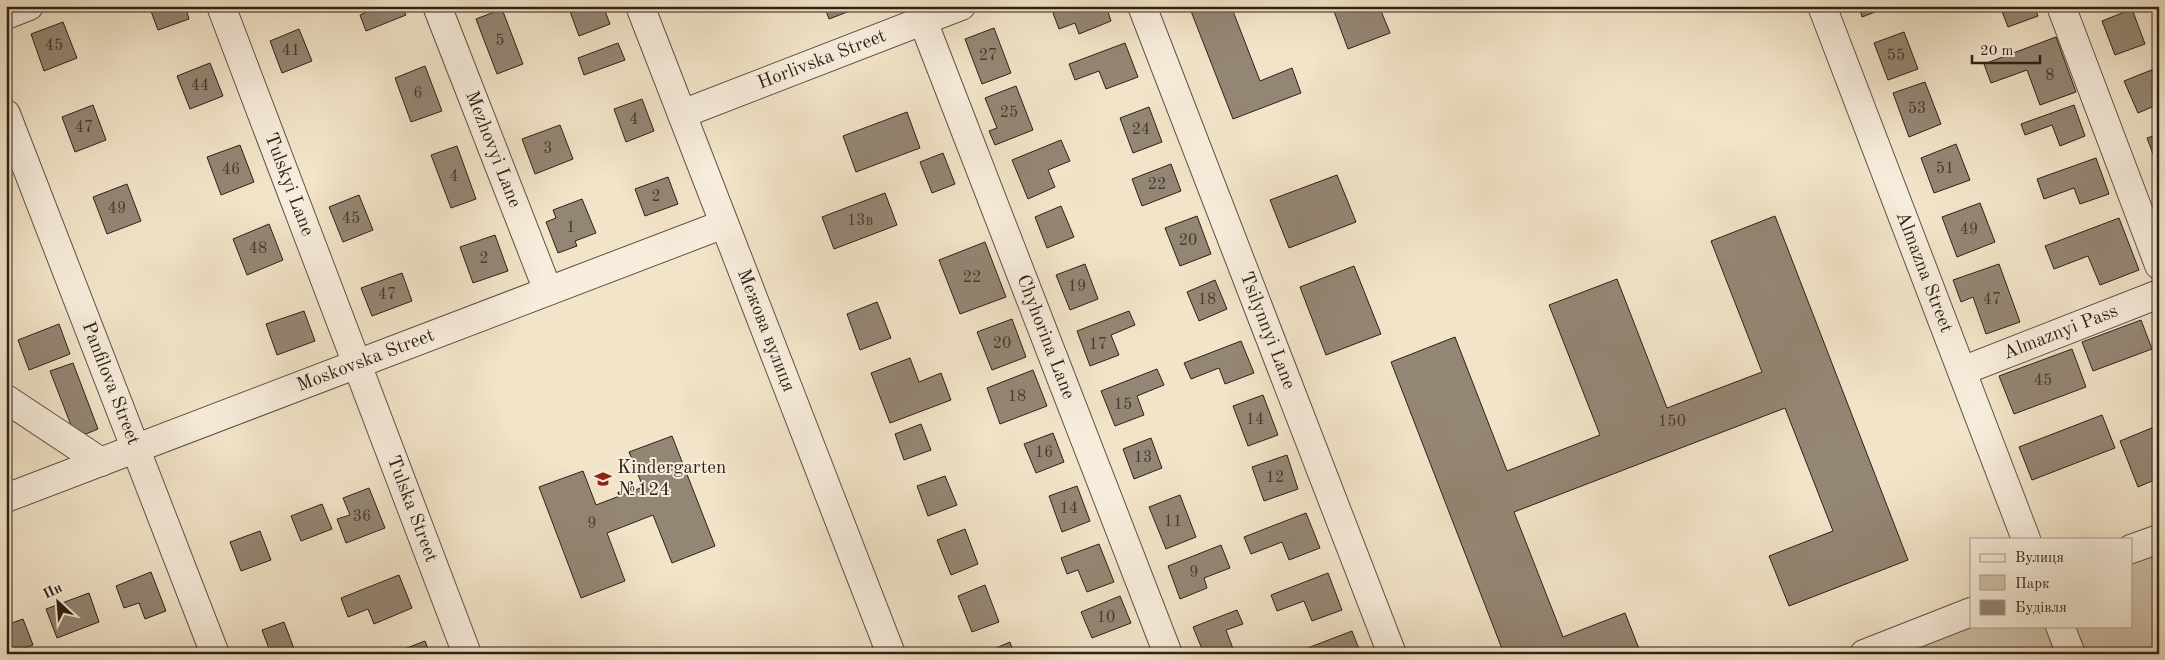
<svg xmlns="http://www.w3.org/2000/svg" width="2165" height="660" font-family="'Old Standard TT',serif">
<rect width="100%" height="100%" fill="#f2e4c9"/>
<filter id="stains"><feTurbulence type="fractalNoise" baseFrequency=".004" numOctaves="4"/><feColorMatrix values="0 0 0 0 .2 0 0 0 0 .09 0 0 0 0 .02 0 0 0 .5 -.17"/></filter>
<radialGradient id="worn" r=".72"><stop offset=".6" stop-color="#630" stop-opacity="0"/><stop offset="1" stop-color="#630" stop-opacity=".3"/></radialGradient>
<!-- green -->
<polygon fill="#d1c3ab" stroke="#807261" points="2159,545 2159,654 1880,654 1971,626 2131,626 2131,556"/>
<!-- building -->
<g fill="#948674" stroke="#2e2117">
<polygon points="149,6 185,6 189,19 158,30"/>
<polygon points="370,6 402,6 406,15 366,31 360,15 371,10"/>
<polygon points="568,6 603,6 610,24 579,36"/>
<polygon points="824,6 863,6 829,19"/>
<polygon points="1072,6 1106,6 1111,21 1079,34 1075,23 1059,29 1053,13"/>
<polygon points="1189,6 1231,6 1260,81 1292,68 1301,93 1233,119"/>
<polygon points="1332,6 1379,6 1390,33 1348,49"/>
<polygon points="1859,6 1891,6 1862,17"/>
<polygon points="2000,6 2034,6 2038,16 2008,27"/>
<polygon points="502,9 523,64 497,74 476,19"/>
<polygon points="2132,9 2145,44 2115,55 2102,21"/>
<polygon points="63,22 77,58 44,71 31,34"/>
<polygon points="994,28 1011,73 982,84 965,39"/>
<polygon points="299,29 312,61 282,73 270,41"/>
<polygon points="1904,32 1918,69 1888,80 1874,43"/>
<polygon points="2056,37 2076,92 2040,105 2027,70 1991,83 1984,64"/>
<polygon points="618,43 625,60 584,75 578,58"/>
<polygon points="1125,43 1138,77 1106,89 1099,71 1075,80 1069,64"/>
<polygon points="210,63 223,96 190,109 177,76"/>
<polygon points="425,66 442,111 411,122 395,78"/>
<polygon points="2159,67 2159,104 2138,113 2124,81"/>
<polygon points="1925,82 1941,124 1909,137 1893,93"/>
<polygon points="1016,86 1033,130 995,145 989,131 997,128 985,98"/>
<polygon points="642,99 654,131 626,142 614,109"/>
<polygon points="93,105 106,140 75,152 62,117"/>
<polygon points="2074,105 2085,136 2060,146 2052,125 2025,135 2021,124"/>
<polygon points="1149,107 1162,142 1133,153 1120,118"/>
<polygon points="907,112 920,148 856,172 843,136"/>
<polygon points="560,125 573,159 535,174 522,139"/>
<polygon points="2159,134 2159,170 2147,138"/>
<polygon points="1061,140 1070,161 1048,170 1055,187 1028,199 1012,160"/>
<polygon points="1956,144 1970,180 1934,193 1921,158"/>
<polygon points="240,145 254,182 221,195 207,157"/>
<polygon points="457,146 476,199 451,208 431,155"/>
<polygon points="943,153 955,184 932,193 920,162"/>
<polygon points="2096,158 2109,194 2080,204 2074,188 2044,199 2037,179"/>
<polygon points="1171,164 1181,191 1142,206 1132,179"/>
<polygon points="1337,175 1356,222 1289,248 1270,200"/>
<polygon points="668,177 678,204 645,216 635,189"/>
<polygon points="127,184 141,221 107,234 93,197"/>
<polygon points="885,193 897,225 834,249 822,217"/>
<polygon points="359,195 373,230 343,242 329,207"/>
<polygon points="582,199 596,233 575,241 577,246 558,253 546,222 556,218 553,210"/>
<polygon points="1980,203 1995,242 1957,257 1942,217"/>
<polygon points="1061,206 1074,237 1047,248 1035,217"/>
<polygon points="1197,216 1211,254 1180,266 1165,228"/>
<polygon points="1775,216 1908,560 1789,606 1769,556 1833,531 1785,408 1514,512 1563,637 1625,613 1641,654 1504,654 1391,362 1455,337 1507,471 1600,435 1549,305 1617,279 1667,408 1762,372 1711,241"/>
<polygon points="2119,218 2139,270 2100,285 2088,256 2054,269 2045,246"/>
<polygon points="269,224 283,260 247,275 233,239"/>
<polygon points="495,235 508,271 473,283 460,247"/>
<polygon points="985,242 1006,297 960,314 939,260"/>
<polygon points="1085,264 1098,299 1070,310 1056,275"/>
<polygon points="1999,264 2020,322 1986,334 1973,297 1961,302 1953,280"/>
<polygon points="1354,266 1381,334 1326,355 1300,287"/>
<polygon points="402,273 412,301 372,316 361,288"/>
<polygon points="1215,280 1227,309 1199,321 1187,292"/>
<polygon points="877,302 891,338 860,350 847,314"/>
<polygon points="304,311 315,341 277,355 266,324"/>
<polygon points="1129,311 1135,325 1111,335 1119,355 1090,366 1077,331"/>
<polygon points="1012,319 1026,357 992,370 977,332"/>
<polygon points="2141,320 2152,349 2093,371 2082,342"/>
<polygon points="59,324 70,354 29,370 18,340"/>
<polygon points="1241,341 1254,373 1225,384 1219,368 1191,379 1184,363"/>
<polygon points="2072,349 2086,387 2014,414 1999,376"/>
<polygon points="910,358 919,382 941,373 951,400 890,423 871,373"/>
<polygon points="73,363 98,429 76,438 50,371"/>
<polygon points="1157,369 1164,385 1137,396 1144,415 1115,426 1101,391"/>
<polygon points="1033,370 1047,406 1000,424 987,388"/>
<polygon points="1263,395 1278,435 1248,446 1233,406"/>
<polygon points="2102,415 2115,448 2032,480 2019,447"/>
<polygon points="921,424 931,450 904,460 895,434"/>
<polygon points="2159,425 2159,478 2138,487 2120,441"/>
<polygon points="1053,433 1064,462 1036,473 1024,444"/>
<polygon points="672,436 715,546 672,563 653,515 607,533 625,581 581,598 539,487 583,471 596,505 643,487 629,452"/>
<polygon points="1151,438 1162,468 1134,479 1123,449"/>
<polygon points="1287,455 1298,489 1264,501 1252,467"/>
<polygon points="945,476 957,505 928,516 917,486"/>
<polygon points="1077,486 1090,521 1062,532 1049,496"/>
<polygon points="369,488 385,528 346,543 337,519 350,515 343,498"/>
<polygon points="1180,495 1196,537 1166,549 1149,507"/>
<polygon points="322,504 332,529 301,541 291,516"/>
<polygon points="1306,513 1320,548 1289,560 1282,542 1251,554 1244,537"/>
<polygon points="965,529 978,564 951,575 937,540"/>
<polygon points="260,531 271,560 241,571 230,542"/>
<polygon points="1099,544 1114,582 1087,592 1078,570 1067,574 1061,558"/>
<polygon points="1221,545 1230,568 1204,578 1207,588 1180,599 1168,566"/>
<polygon points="151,572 166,611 145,619 139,603 124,608 116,586"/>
<polygon points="1328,573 1342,610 1312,621 1304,601 1277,611 1271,595"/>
<polygon points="399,575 412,608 374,624 368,609 348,617 341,598"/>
<polygon points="985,585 999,622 972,632 958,596"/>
<polygon points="89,593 99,622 57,638 46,609"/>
<polygon points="1120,596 1131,623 1092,638 1081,612"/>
<polygon points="1237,610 1243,624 1226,630 1235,654 1204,654 1193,627"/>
<polygon points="23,619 33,645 6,654 6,625"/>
<polygon points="284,622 296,654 271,654 262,630"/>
<polygon points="1352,631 1361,654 1292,654"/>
<polygon points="425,641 430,654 391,654"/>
<polygon points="1010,642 1014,654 982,654"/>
</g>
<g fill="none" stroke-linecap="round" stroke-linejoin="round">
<!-- minor casing -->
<g stroke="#5f5244" stroke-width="30">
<g id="minor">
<path id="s1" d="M221 6 467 654"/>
<path id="s2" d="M437 6 548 291"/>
<path id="s3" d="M640 6 891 654"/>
<path id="s4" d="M1142 6 1392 654"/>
<path id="s5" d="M1822 6 2026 539"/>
<polyline points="2061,6 2159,265"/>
<polyline points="6,15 29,6"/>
<path id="s6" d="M923 21 1168 654"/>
<path id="s7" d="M6 114 215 654"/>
<path id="s8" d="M682 114 961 6"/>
<path id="s9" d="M1962 371 2159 294"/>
<polyline points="6,399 101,462"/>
<path id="s10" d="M6 498 724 224"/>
<polyline points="2131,549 2159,539"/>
<polyline points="2060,626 2071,654"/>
<polyline points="1864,654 1971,612"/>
</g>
</g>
<!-- minor -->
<use href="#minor" stroke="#f7eddc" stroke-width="28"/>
</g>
<!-- icons -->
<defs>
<g id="school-bare" transform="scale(1.35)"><path d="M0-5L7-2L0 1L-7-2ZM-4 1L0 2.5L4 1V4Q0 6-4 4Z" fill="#8f2418" stroke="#f7eddc" stroke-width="2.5" paint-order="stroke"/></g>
</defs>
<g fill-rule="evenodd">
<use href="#school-bare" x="603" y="479"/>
</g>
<g text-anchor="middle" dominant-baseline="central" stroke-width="4" stroke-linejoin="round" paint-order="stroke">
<!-- number labels -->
<g font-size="16" fill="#483a2e">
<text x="500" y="41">5</text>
<text x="54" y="46">45</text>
<text x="291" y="51">41</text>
<text x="988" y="56">27</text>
<text x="1896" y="56">55</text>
<text x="2050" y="76">8</text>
<text x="200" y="86">44</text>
<text x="418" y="94">6</text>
<text x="1917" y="109">53</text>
<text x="1009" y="113">25</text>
<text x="634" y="120">4</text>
<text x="84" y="128">47</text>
<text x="1141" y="130">24</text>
<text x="548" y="149">3</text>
<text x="1945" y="169">51</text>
<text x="231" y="170">46</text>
<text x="454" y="177">4</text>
<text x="1157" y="185">22</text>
<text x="656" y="197">2</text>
<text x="117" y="209">49</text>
<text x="351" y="219">45</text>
<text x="860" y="221">13в</text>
<text x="571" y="228">1</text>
<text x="1969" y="230">49</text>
<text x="1188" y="241">20</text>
<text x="258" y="249">48</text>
<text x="484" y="259">2</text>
<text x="972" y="278">22</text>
<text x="1077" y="287">19</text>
<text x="387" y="295">47</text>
<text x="1207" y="300">18</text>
<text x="1992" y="300">47</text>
<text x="1002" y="344">20</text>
<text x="1098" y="345">17</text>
<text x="2043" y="381">45</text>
<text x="1017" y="397">18</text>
<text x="1123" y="405">15</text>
<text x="1255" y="420">14</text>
<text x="1672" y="422">150</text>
<text x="1044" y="453">16</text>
<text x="1143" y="458">13</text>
<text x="1275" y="478">12</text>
<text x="1069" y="509">14</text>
<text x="362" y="517">36</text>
<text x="1173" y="522">11</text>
<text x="592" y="524">9</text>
<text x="1194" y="573">9</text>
<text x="1106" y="618">10</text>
</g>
<!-- street labels -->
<g font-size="19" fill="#2e2117" stroke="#f7eddc">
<text stroke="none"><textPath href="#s8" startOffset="150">Horlivska Street</textPath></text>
<text stroke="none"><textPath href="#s2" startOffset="154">Mezhovyi Lane</textPath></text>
<text stroke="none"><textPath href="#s1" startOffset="191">Tulskyi Lane</textPath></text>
<text stroke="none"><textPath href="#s5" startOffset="285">Almazna Street</textPath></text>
<text stroke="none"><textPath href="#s3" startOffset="348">Межова вулиця</textPath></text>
<text stroke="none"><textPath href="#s4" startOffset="348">Tsilynnyi Lane</textPath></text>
<text stroke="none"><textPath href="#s9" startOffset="106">Almaznyi Pass</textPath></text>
<text stroke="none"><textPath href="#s6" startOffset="339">Chyhorina Lane</textPath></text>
<text stroke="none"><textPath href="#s10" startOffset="385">Moskovska Street</textPath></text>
<text stroke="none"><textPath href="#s7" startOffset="289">Panfilova Street</textPath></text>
<text stroke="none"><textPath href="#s1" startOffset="538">Tulska Street</textPath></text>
</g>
<!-- poi labels -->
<g font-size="19" fill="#2e2117" stroke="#f7eddc" text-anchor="start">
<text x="617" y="468">Kindergarten<tspan x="617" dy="22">№124</tspan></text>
</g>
</g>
<!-- margin -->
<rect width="2165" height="660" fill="none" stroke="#f2e4c9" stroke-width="25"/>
<rect x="8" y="8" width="2150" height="645" fill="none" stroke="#2e2117" stroke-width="2.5"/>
<rect x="12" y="12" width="2140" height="635" fill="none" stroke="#2e2117"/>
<!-- legend -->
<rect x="1970" y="538" width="162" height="90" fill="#f7eddc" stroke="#a79b8d"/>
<rect x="1980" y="554" width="25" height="8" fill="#f7eddc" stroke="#a79b8d"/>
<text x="2015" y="562" font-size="15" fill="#2e2117">Вулиця</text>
<rect x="1980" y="575" width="25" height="15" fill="#d1c3ab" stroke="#a79b8d"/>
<text x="2015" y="588" font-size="15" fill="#2e2117">Парк</text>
<rect x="1980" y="600" width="25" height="15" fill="#948674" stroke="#a79b8d"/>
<text x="2015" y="612" font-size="15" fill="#2e2117">Будівля</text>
<!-- north arrow -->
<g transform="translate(58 602) rotate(334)" stroke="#f7eddc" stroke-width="4" paint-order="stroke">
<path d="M0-4L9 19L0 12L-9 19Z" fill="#2e2117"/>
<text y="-8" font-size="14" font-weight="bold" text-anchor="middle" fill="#2e2117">Пн</text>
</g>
<!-- scale -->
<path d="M1972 55v8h68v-8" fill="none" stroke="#2e2117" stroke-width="2.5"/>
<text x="1980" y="55" font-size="15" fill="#2e2117" stroke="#f7eddc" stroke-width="4" paint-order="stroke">20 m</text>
<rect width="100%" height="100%" filter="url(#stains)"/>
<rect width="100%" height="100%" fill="url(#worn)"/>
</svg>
